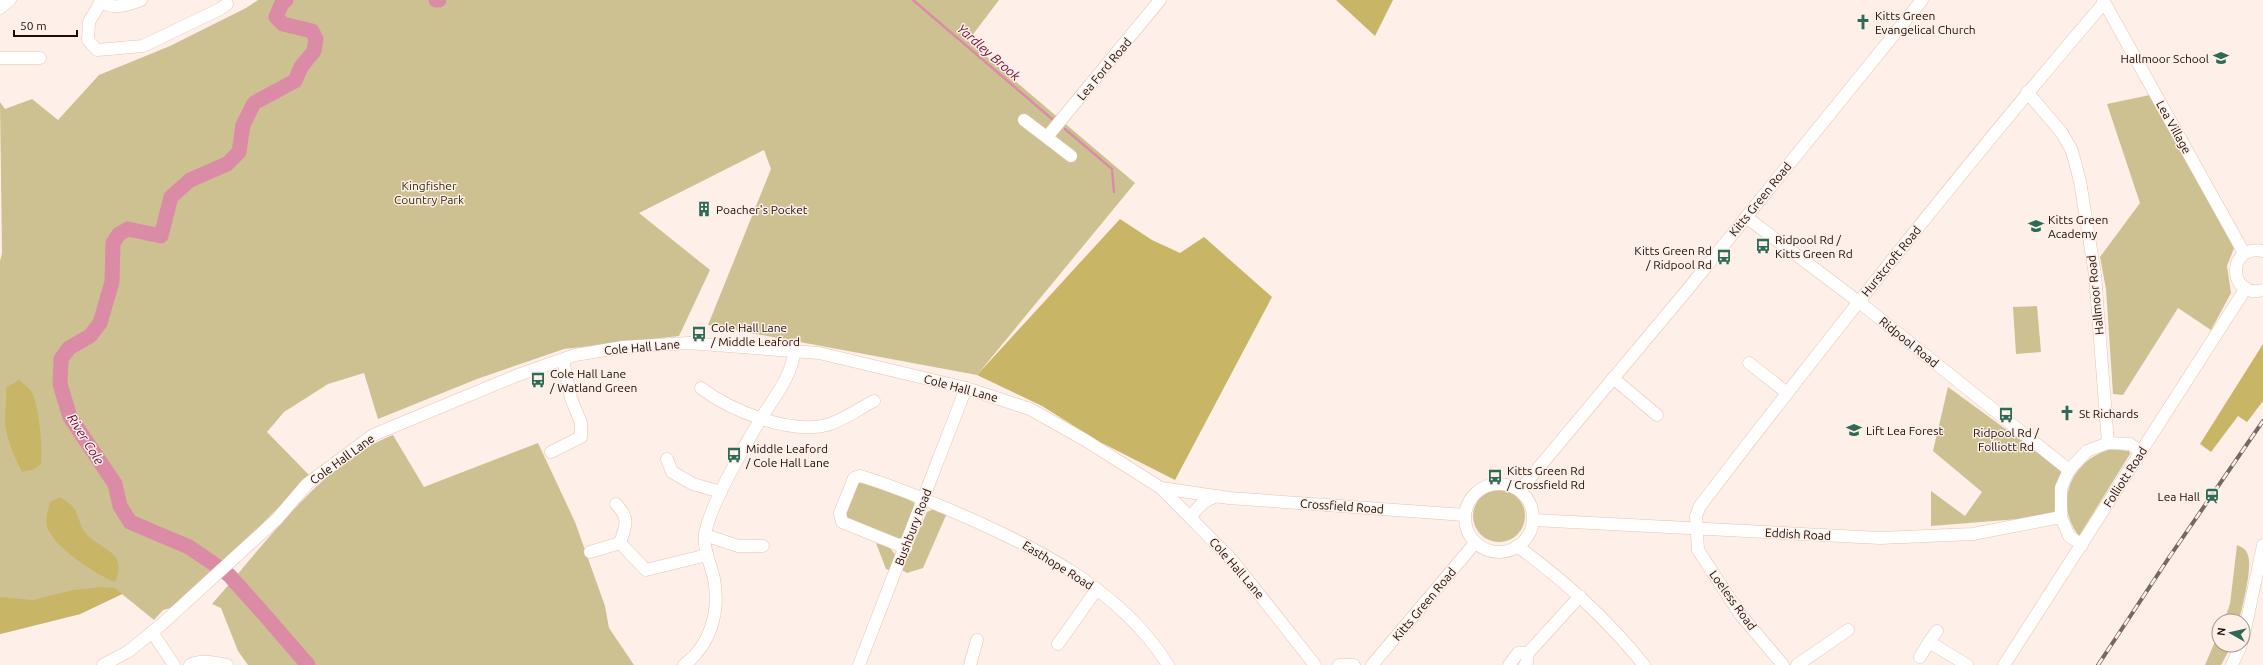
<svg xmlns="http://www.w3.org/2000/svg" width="2263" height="665" font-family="Ubuntu,sans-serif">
<rect width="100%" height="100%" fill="#feefe8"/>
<!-- green -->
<g fill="#cdc191">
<polygon points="258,0 999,0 968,41 1135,183 977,375 708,325 771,169 764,150 639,213 710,270 679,336 564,349 477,379 378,419 364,373 328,384 284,412 267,432 310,476 238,548 226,557 174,607 163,610 154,620 122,594 80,614 0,634 0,261 2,253 0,102 5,109 32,99 58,120 99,75 170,46 246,8"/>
<polygon points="2150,95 2234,248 2227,266 2231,293 2211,330 2178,308 2123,395 2113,394 2106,289 2100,257 2140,203 2107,104"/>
<polygon points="2037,306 2041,352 2016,354 2013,307"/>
<polygon points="1948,387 2063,471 2058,486 2054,516 1931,526 1931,491 1965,516 1982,492 1933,451"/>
<path d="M393 435 424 487 538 443 575 522 605 606 609 628 634 665H248L238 651 221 608 212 604C261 549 323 461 393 435Z"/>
<path d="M2112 449 2129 451 2130 454 2079 536C2053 503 2071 459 2112 449Z"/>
<polygon points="862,480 906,497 915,504 902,538 892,538 848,520 845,515 858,482"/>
<circle cx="1499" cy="516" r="26"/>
<polygon points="934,509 947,513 923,568 907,573 902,570 927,512"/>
<polygon points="876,543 890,548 897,557 892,571 886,569"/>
<path d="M2237 545C2241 547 2246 549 2247 553 2254 564 2242 607 2239 621H2224L2230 604Z"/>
<polygon points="2219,632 2219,645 2232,645 2221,665 2205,665"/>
</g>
<!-- forest -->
<g fill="#c9b566">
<polygon points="1336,0 1393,0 1375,36"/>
<polygon points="1120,219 1152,240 1180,253 1204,237 1272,297 1175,480 1098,441 1042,406 977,375"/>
<polygon points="2263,344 2263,401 2247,422 2238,416 2211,452 2200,444"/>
<path d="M19 380C23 384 30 388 32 393 39 405 43 450 41 464L34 469 22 472C14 455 5 438 5 419 5 408 7 399 6 388Z"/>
<path d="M60 497C64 500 71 504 74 508 79 516 80 527 86 534 102 550 129 553 115 582 96 575 54 547 47 527 45 519 48 510 50 502Z"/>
<polygon points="102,587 115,588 122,594 80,614 0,634 0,597 33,600 73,590"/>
</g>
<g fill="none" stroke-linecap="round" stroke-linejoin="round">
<!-- stream -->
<g stroke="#db8ba6" stroke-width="2.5">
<polyline points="913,0 1052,119"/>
<polyline points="1065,129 1112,169 1114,192"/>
</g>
<!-- river -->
<g stroke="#db8ba6" stroke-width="15">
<polyline points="286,0 282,3 276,17 283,24 312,31 316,39 314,51 301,67 295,81 254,103 243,125 239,152 227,164 190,180 171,197 161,236 128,229 119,234 113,243 112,282 100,323 90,336 69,348 61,359 60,384 70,417 115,484 120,506 130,522 189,547 214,564 229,575 263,613 308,665"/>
<polyline points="436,0 439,0"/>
</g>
<!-- minor casing -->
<g stroke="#e6c3b2" stroke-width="13">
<g id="minor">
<path d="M100 0C110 11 129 5 141 0"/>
<polyline points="2103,0 2244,253"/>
<polyline points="101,2 89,22 88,40 97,50 143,46 220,9 227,4"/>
<polyline points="0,8 10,0"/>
<polyline points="0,58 40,58"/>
<polyline points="2027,92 2062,133 2072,151 2080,181 2095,275 2108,443"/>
<polyline points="1024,120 1071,156"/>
<polyline points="1047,137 1160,0"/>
<polyline points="1746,217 1859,302 2069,470"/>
<path d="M2263 251C2225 244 2229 300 2263 290"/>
<polyline points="1749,363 1787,393"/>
<polyline points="1613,378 1657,415"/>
<path d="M701 388C731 411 793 436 830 424 845 419 860 408 874 401"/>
<polyline points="551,452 581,437 581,423 571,398 563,360"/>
<polyline points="667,459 672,472 693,484 721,492"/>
<circle cx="1499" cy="518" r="34"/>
<polyline points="1161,488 1229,498 1465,515"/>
<polyline points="1520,490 1688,289 1922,0"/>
<path d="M616 504C630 519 626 525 620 543"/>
<path d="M1191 517C1198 506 1204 501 1217 496"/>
<polyline points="1533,520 1880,538 1973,534 2061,517"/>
<polyline points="705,535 738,546 763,546"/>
<polyline points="2082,545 2069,536 2061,517 2061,488 2069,470 2087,451 2108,443 2130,444 2141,452"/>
<path d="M1517 546C1567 583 1605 617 1644 665"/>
<path d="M906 548 842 522 840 513 854 478 860 476C894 486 927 500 959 514 1038 548 1121 590 1168 665"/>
<polyline points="590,552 620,543 646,570 707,555"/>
<polyline points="1937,631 1929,642 1967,665"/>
<polyline points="152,632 174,665"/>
<polyline points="2243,639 2263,545"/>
<polyline points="1058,644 1097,589"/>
<polyline points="1920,657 1929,642"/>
<polyline points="103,665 129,651 162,624 277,519 307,484 373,435 518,375 575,355 623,347 688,343 819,353 966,388 1030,409 1085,440 1161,488 1232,560 1315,665"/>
<path d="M190 665C201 659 216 663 227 665"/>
<path d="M684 665C711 645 720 611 714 579 711 564 703 550 705 534 710 505 746 443 762 417 777 393 790 379 795 350"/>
<polyline points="859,665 966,388"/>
<polyline points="970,665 977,640"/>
<polyline points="1339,665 1354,665"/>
<polyline points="1372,665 1475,543"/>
<polyline points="1509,665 1518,653 1528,653"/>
<polyline points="1525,665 1527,662 1528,653 1580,596"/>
<path d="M1783 665 1740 614 1698 550 1696 516 1700 506C1831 335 1964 166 2104 3"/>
<polyline points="1797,665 1848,630"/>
<polyline points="2004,665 2246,288"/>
<polyline points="2232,665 2241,645"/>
</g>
</g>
<!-- minor -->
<use href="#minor" stroke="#fff" stroke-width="12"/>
<!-- rail casing -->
<g stroke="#766962" stroke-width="4">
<polyline id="rail" points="2098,665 2170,556 2263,421"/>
</g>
<!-- rail -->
<use href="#rail" stroke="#feefe8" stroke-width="2.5" stroke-dasharray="8" stroke-linecap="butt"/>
</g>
<!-- icons -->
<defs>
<g id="church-bare" transform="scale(1.2)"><path d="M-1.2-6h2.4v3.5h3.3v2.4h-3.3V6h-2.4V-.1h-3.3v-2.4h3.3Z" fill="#2d6b57" stroke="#feefe8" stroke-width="2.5" paint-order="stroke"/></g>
<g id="school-bare" transform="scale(1.2)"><path d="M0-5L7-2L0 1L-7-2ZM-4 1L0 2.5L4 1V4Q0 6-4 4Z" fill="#2d6b57" stroke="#feefe8" stroke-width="2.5" paint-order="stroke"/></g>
<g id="building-bare" transform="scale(1.2)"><path d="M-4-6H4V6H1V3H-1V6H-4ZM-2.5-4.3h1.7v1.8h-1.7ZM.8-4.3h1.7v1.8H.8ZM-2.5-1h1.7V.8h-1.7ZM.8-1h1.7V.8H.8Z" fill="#2d6b57" stroke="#feefe8" stroke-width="2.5" paint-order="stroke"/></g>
<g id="bus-bare" transform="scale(1.2)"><path d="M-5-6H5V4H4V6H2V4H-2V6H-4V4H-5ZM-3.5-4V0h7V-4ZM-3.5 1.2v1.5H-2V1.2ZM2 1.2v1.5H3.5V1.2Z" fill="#2d6b57" stroke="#feefe8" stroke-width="2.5" paint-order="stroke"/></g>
<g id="station-bare" transform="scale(1.2)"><path d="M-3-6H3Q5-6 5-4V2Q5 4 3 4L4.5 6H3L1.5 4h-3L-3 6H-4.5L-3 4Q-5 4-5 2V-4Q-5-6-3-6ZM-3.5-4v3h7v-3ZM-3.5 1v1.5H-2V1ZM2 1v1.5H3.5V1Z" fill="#2d6b57" stroke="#feefe8" stroke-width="2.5" paint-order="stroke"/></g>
</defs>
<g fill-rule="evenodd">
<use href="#church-bare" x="1863" y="22"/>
<use href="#school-bare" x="2221" y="58"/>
<use href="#building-bare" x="704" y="209"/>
<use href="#school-bare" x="2036" y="226"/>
<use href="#bus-bare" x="1763" y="246"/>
<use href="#bus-bare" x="1724" y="257"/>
<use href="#bus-bare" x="699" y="334"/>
<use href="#bus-bare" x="538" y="380"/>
<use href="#church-bare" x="2067" y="413"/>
<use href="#bus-bare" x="2006" y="415"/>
<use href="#school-bare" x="1854" y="430"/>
<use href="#bus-bare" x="734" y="455"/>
<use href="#bus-bare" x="1495" y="477"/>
<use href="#station-bare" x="2212" y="496"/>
</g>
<g text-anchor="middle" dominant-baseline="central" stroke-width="3" stroke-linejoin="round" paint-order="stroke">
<!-- poi labels -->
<g font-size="12" fill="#1a0e08" stroke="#feefe8" text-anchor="start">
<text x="1875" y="15">Kitts Green<tspan x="1875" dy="14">Evangelical Church</tspan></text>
<text x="2209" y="58" text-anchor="end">Hallmoor School</text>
<text x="716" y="209">Poacher's Pocket</text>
<text x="2048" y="219">Kitts Green<tspan x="2048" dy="14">Academy</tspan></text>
<text x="1775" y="239">Ridpool Rd /<tspan x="1775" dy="14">Kitts Green Rd</tspan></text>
<text x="1712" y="250" text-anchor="end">Kitts Green Rd<tspan x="1712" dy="14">/ Ridpool Rd</tspan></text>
<text x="711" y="327">Cole Hall Lane<tspan x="711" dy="14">/ Middle Leaford</tspan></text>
<text x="550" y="373">Cole Hall Lane<tspan x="550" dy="14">/ Watland Green</tspan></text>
<text x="2079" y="413">St Richards</text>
<text x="1866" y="430">Lift Lea Forest</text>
<text x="2006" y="432" text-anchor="middle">Ridpool Rd /<tspan x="2006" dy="14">Folliott Rd</tspan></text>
<text x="746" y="448">Middle Leaford<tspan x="746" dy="14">/ Cole Hall Lane</tspan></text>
<text x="1507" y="470">Kitts Green Rd<tspan x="1507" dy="14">/ Crossfield Rd</tspan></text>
<text x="2200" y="496" text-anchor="end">Lea Hall</text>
</g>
<!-- street labels -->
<g font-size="12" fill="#1a0e08" stroke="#feefe8">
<text transform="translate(1104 69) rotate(-50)">Lea Ford Road</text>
<text transform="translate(2174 127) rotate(61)">Lea Village</text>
<text transform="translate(1760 199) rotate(-51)">Kitts Green Road</text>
<text transform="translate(1891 261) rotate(-51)">Hurstcroft Road</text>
<text transform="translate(2095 295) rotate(-96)">Hallmoor Road</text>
<text transform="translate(1909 342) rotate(39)">Ridpool Road</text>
<text transform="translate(642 347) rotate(-5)">Cole Hall Lane</text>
<text transform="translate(961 388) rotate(15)">Cole Hall Lane</text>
<text transform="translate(342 459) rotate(-36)">Cole Hall Lane</text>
<text transform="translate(2125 477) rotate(-57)">Folliott Road</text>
<text transform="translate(1342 506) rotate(4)">Crossfield Road</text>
<text transform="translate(913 527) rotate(-69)">Bushbury Road</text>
<text transform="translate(1798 534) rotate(3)">Eddish Road</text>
<text transform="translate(1058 565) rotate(32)">Easthope Road</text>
<text transform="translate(1237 568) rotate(49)">Cole Hall Lane</text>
<text transform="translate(1733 600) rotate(54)">Loeless Road</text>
<text transform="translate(1424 604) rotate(-50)">Kitts Green Road</text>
</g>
<!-- park labels -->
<g font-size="12" fill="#342c08" stroke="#feefe8">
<text x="429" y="185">Kingfisher<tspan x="429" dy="14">Country Park</tspan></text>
</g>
<!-- water labels -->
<g font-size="13" font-style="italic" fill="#6a0a39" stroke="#feefe8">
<text transform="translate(989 52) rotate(41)">Yardley Brook</text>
<text transform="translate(86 439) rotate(58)">River Cole</text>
</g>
</g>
<!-- north arrow -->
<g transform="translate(2231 633) rotate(278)"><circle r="19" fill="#feefe8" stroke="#a3958e"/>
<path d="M0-3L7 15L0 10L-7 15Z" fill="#2d6b57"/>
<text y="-6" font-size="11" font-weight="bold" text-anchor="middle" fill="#1a0e08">N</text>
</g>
<!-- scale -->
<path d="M14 30v6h63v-6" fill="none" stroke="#1a0e08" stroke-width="2"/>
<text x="20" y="30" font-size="12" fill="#1a0e08" stroke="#feefe8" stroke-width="3" paint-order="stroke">50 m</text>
</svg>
